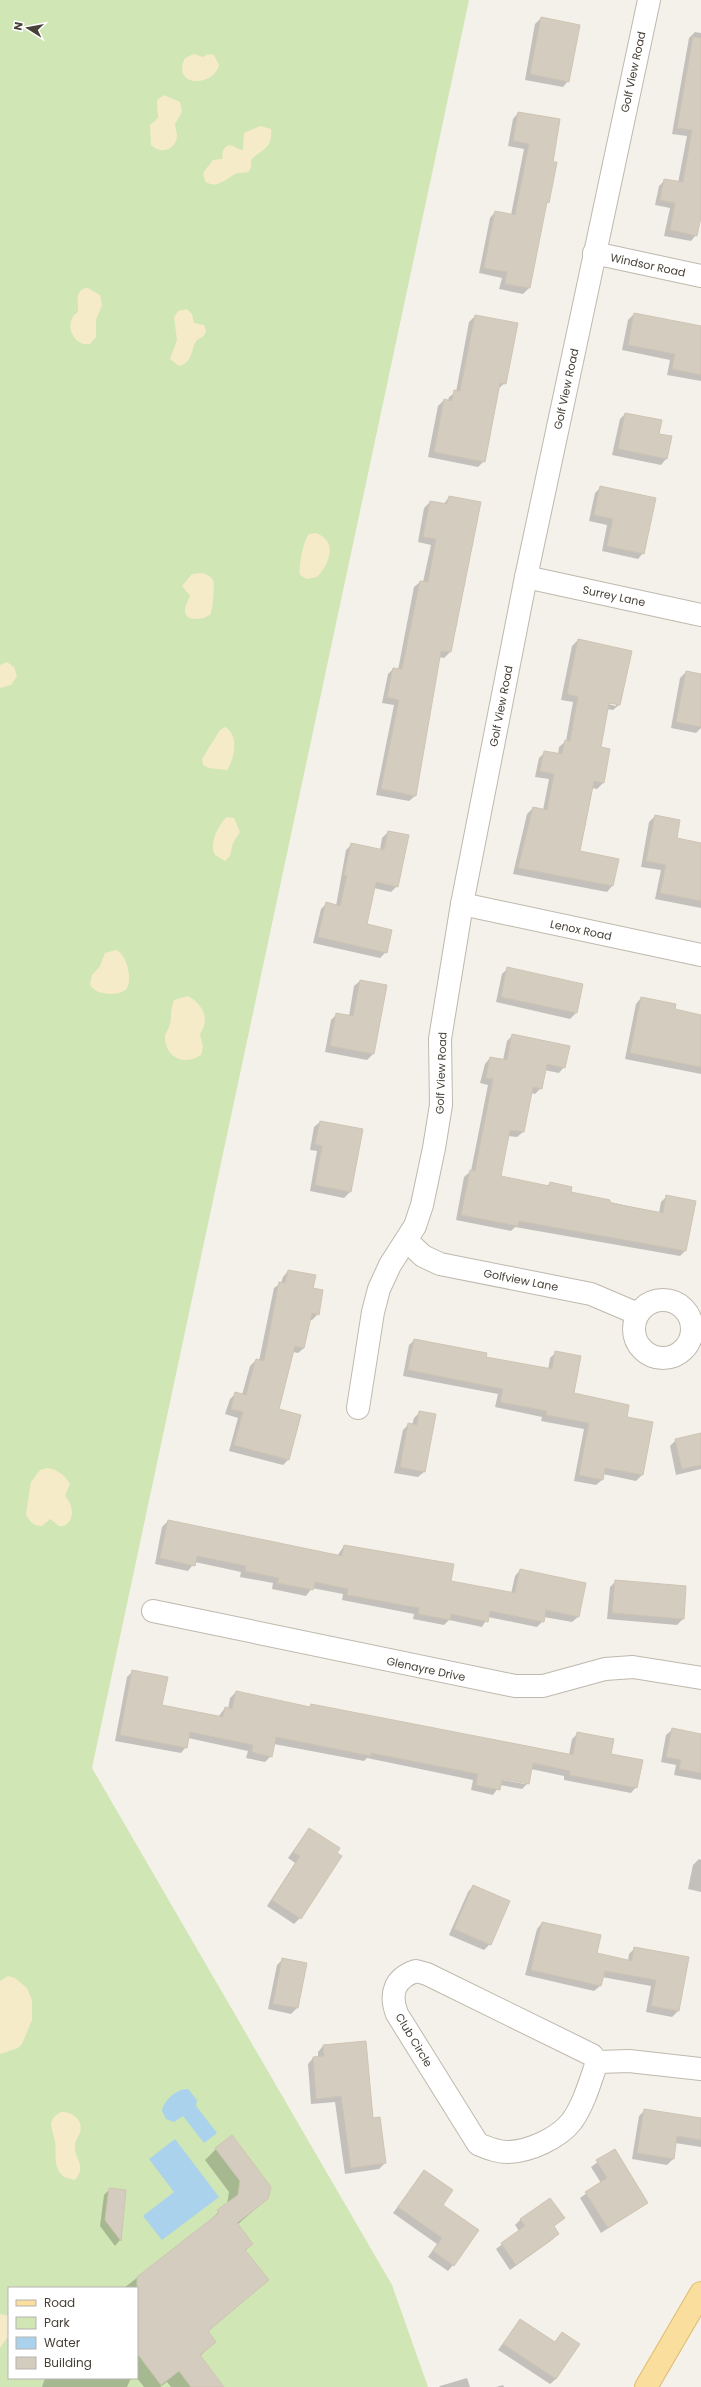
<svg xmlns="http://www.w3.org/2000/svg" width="701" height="2387" font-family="Poppins,sans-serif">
<rect width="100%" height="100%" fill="#f4f1ea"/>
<!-- green -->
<path fill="#d0e6b5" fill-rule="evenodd" d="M0 0H469L92 1768 392 2285 428 2387H0ZM9 2288H137V2378H9Z"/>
<!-- sand -->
<g fill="#f5ebc8">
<path d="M194 54 203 57 208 54 214 55 219 65C214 87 171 88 185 58Z"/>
<path d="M164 95 180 102 182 112 175 124C175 128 177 132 177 136 176 150 161 155 151 145L150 125 158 118 157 100Z"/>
<path d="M260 126 271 129C273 150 261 149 251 160V168L248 172C244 173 240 172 235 174 226 179 216 190 205 181L203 173 213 160 222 159C223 156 222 151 224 149 230 140 237 150 243 150L244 133Z"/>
<path d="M88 288 100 295 102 305 96 320V337L90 344C72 347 63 321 78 312 79 304 73 289 88 288Z"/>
<path d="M187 309 192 314 194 323 204 325 206 331C204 337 202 337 197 340 191 346 194 363 179 366L170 359 177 340 174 317 178 311Z"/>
<path d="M316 533C339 542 329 564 317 577L306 579 300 575C298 568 304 538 309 534Z"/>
<path d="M202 573C206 574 210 576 213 580 215 584 213 611 210 615 202 620 183 623 185 608 186 603 189 600 190 596L182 586 192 574Z"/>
<polygon points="7,662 14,667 17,676 11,685 0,688 0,665"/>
<path d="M225 727C239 734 235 759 227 770L209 768 203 765 202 759 220 730Z"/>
<path d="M227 817 234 818 240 832 233 843 230 856 225 861 215 855C209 843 218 825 227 817Z"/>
<path d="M116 950C126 953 133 979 127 988 121 997 94 996 90 984L92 975 100 966 105 953Z"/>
<path d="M188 996C204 1005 210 1019 200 1034L203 1047 201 1055C186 1065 167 1060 165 1039 165 1033 167 1032 169 1027 172 1019 170 1009 174 1000Z"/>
<path d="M47 1468C57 1469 65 1475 70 1484L65 1496C73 1505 76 1519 64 1526H59L50 1519 42 1526C33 1526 29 1521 26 1514L31 1482 40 1470Z"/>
<polygon points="8,1976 15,1978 27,1988 32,2000 32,2020 22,2044 18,2048 0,2054 0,1981"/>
<path d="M61 2112C73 2112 84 2120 80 2133 78 2137 75 2141 75 2145 73 2159 88 2165 75 2180L64 2177C52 2166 57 2156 55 2142 53 2128 45 2121 61 2112Z"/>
<polygon points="0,2314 9,2316 9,2335 0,2348"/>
</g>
<!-- water -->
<g fill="#aad2ed">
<path d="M188 2089 197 2100 196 2106 217 2133 204 2143 183 2116 174 2122 166 2119 162 2111C163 2101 177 2088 188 2089Z"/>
<polygon points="175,2139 219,2197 162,2240 143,2216 174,2192 149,2159"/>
</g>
<!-- shadow -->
<g fill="#0003" fill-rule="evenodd">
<polygon points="541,18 568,81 563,87 525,80 535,24"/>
<polygon points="695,32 701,33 701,212 696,235 691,241 664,236 670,208 655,205 659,186 665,180 678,183 687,136 672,134 689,38"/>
<polygon points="518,113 552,162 548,202 545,206 529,288 523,294 499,289 502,278 479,273 490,218 495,212 511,215 524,149 508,146 513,119"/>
<polygon points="634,314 701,328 701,381 667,375 670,360 622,350 628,320"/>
<polygon points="475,316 505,383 498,389 484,461 478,467 428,457 438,406 444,400 448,401 449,397 456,392 469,322"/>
<polygon points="625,414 658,434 666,459 661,465 612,455 620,419"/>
<polygon points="601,487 643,553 638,559 602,551 607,525 589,521 595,493"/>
<polygon points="449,497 480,503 450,652 444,658 439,657 415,796 409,801 376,795 394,705 382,703 388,674 393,669 398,670 414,587 420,582 423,582 431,545 418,542 424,508 430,502 443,505"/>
<path d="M578 640 619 705 613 710 607 709 600 747 609 749 603 783 597 789 592 788 579 852 612 886 607 892 513 874 527 814 533 808 543 810 549 779 535 777 539 758 545 752 558 755 559 747 566 741 573 702 561 700 572 646ZM604 702 616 703V706L604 703Z"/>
<polygon points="686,672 701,675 701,728 696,733 671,728 680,678"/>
<polygon points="655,816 675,839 701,849 701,908 655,899 661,870 641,867 649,822"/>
<polygon points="388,832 397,886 391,892 374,888 365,925 386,952 380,958 313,943 321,909 326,904 336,906 346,850 352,844 380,850 382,838"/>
<polygon points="507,969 576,1013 570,1019 496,1002 502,974"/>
<polygon points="360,981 373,1054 367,1060 325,1052 331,1020 337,1014 349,1016 354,986"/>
<polygon points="641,998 674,1010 701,1016 701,1074 625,1059 636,1004"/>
<polygon points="512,1036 564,1067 559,1073 544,1070 541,1088 535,1094 530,1093 523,1132 517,1137 508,1136 500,1177 547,1186 550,1183 570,1193 659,1213 661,1202 667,1196 685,1251 680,1256 515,1227 511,1231 456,1220 464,1177 471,1171 488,1085 480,1083 485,1064 490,1058 503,1060 507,1041"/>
<polygon points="320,1122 362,1130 350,1192 344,1198 310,1191 317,1151 310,1150 314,1127"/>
<polygon points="288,1271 312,1288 318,1314 312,1320 309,1320 304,1348 298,1353 293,1352 277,1410 288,1460 283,1465 229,1451 238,1418 225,1414 230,1399 236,1393 242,1395 250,1366 256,1360 259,1361 274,1288 281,1283 283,1277"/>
<polygon points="414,1340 485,1357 548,1370 550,1358 556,1352 572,1394 626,1418 652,1423 642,1475 636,1481 603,1474 602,1480 596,1485 574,1481 584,1429 541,1421 542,1417 495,1407 498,1394 403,1376 409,1345"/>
<polygon points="420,1412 424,1472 418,1477 394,1473 403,1430 409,1424 412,1425 414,1418"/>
<polygon points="701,1434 701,1469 676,1475 670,1446 676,1440"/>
<polygon points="168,1521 337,1556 344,1546 449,1582 511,1594 515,1576 520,1570 578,1617 572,1622 544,1617 543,1621 537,1627 488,1617 482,1627 449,1620 444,1625 413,1619 414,1614 342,1600 343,1594 312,1588 306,1596 272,1589 273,1583 240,1577 241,1572 195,1562 188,1571 155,1564 162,1527"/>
<polygon points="616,1581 683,1619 677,1625 607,1619 610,1587"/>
<path d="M133 1671 161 1706 218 1717 225 1708 228 1709 230 1698 236 1692 308 1708 311 1705 569 1755 572 1739 578 1733 610 1754 636 1787 631 1793 564 1780V1776L531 1769 528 1783 522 1789 500 1785 493 1795 471 1790 473 1780 367 1758 364 1761 274 1744 271 1756 265 1762 246 1758 248 1751 188 1738 186 1747 181 1753 115 1741 127 1677ZM497 1777 525 1782V1784L497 1779Z"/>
<polygon points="672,1730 701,1735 701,1780 674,1775 676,1765 661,1762 666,1735"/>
<polygon points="309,1829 336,1853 300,1918 294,1924 267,1906 295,1863 288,1858"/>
<polygon points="699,1859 701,1860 701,1892 688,1889 693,1865"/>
<polygon points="473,1886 490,1944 484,1950 449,1935 468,1892"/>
<polygon points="542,1923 596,1954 628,1961 629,1954 635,1948 678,2011 672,2017 646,2012 651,1986 602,1977 600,1986 594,1991 525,1975 537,1929"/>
<polygon points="283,1959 297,2008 291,2014 268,2009 277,1965"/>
<polygon points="323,2046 372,2119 385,2163 379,2169 345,2174 335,2102 311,2104 308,2064 313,2058 318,2058 318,2052"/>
<polygon points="645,2110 701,2119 701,2147 675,2143 673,2159 667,2165 632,2159 639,2116"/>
<polygon points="216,2149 267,2199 237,2225 252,2243 245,2251 268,2280 207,2332 215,2342 200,2356 223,2387 171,2387 167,2382 160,2387 144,2387 137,2378 137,2288 124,2288 207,2223 227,2204 229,2192 205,2160"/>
<polygon points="614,2150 646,2203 601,2233 580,2198 601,2183 591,2167"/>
<polygon points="424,2171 442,2205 453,2265 448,2271 428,2257 437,2244 393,2213"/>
<polygon points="110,2189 125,2191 120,2240 115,2246 100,2226 104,2195"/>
<polygon points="563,2218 553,2227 558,2234 552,2240 510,2270 496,2249 519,2231 515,2225 521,2219"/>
<polygon points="520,2320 554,2343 562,2334 556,2379 550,2384 498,2350"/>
<polygon points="45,2378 131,2378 127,2387 42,2387"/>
<polygon points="467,2378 470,2387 439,2387 440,2386"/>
<polygon points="503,2385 504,2387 496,2387"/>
</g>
<!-- building -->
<g fill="#d5ccc0" stroke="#cfc4b3">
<polygon points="541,17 580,25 569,82 530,74"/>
<polygon points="693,37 701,38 701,217 697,236 670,230 675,203 660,200 664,179 683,182 692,130 677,128"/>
<polygon points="518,112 560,119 553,162 557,162 549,203 547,202 530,288 505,284 507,272 484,268 495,211 515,215 529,144 513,141"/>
<polygon points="634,313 701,326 701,375 672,369 675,354 628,345"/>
<polygon points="475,315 518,323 506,384 500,383 485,462 434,452 444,399 452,401 454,390 460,391"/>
<polygon points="625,413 662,420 659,434 672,436 667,459 618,449"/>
<polygon points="600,486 656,498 644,554 607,546 613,519 594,515"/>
<polygon points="449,496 481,502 451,652 441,651 416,796 381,789 399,700 387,697 393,668 402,669 420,581 428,582 436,539 423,537 430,501 447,504"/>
<polygon points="578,639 632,651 620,705 609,703 601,747 610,749 604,783 594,781 580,851 619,859 613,886 518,868 533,807 547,810 554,774 540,771 544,751 562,754 565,740 570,741 578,697 567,694"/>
<polygon points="686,671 701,674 701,727 676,722"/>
<polygon points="655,815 680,820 677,838 701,843 701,901 660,893 666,865 646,861"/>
<polygon points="388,831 409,835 398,887 376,882 367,924 392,930 387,953 318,937 326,902 340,906 347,876 344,875 351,843 384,850"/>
<polygon points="507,967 583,984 577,1013 501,997"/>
<polygon points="360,980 387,985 374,1054 330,1046 336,1013 353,1016"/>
<polygon points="641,997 676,1004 675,1009 701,1015 701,1067 630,1053"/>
<polygon points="512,1034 570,1046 565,1068 547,1064 542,1089 533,1087 524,1132 510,1130 501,1176 549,1186 550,1182 572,1187 571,1192 610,1200 610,1203 663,1213 666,1195 696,1201 686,1251 519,1221 518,1226 461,1215 470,1170 475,1171 493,1079 486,1078 490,1057 507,1060"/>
<polygon points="320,1121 363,1129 351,1192 315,1185 322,1146 315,1144"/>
<polygon points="288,1270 316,1275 313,1288 323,1290 319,1315 312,1313 304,1348 295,1346 279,1409 301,1415 289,1460 234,1445 243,1412 231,1409 235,1392 246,1395 256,1359 264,1361 279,1282 285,1283"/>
<polygon points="414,1339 487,1353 486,1357 552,1369 555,1351 581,1356 574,1393 629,1405 627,1417 653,1422 643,1475 605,1468 603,1480 579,1475 589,1423 546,1415 547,1411 500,1402 503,1389 408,1370"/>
<polygon points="419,1411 436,1414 425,1472 400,1467 408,1423 417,1425"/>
<polygon points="701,1433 701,1465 682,1469 675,1439"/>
<polygon points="168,1520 342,1556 344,1545 454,1564 451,1581 515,1593 520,1569 586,1583 579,1617 546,1610 544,1622 490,1611 488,1622 451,1614 450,1620 418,1614 419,1608 347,1595 348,1589 315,1582 313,1590 277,1583 279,1578 245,1571 246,1566 197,1556 195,1566 160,1558"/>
<polygon points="615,1580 686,1586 684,1619 612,1613"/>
<polygon points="132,1670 168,1677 162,1705 223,1717 225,1707 232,1709 236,1691 310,1707 311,1704 573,1755 577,1732 614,1739 611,1754 643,1760 637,1788 569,1775 570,1771 533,1763 529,1784 502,1779 500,1790 476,1785 478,1774 371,1753 371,1756 276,1737 272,1757 252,1752 253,1745 190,1732 187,1748 120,1735"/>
<polygon points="672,1728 701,1734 701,1773 679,1769 681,1760 666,1757"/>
<polygon points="309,1828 340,1848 337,1853 342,1856 301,1919 272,1900 300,1856 293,1852"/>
<polygon points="473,1885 510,1901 491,1945 454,1929"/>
<polygon points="542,1922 601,1935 597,1953 632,1961 634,1947 689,1957 679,2011 651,2006 656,1980 605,1971 601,1986 531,1970"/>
<polygon points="282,1958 307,1963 298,2008 273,2004"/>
<polygon points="366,2041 373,2118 380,2117 386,2163 351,2168 341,2096 316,2099 313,2057 324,2056 323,2045"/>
<polygon points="644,2109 701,2118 701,2140 677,2136 674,2159 637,2153"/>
<polygon points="232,2135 271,2187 268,2199 237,2223 253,2244 245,2250 269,2280 208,2331 216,2342 200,2355 224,2387 191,2387 179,2371 161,2385 137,2353 137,2277 219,2213 217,2210 238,2195 240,2181 215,2148"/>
<polygon points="615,2149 648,2203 608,2228 585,2192 607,2178 596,2160"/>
<polygon points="424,2170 453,2190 443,2205 479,2230 454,2266 433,2251 442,2238 398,2207"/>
<polygon points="109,2188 126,2190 121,2241 105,2220"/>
<polygon points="550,2198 565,2218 554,2226 559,2234 516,2265 501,2243 525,2226 520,2219"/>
<polygon points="520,2319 555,2342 562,2332 580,2344 556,2379 503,2344"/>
</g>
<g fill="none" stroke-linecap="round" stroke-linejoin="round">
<!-- minor casing -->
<g stroke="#bfb8ad" stroke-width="24">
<g id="minor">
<polyline points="594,253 701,276"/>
<polyline points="526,577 701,615"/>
<polyline points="462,904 701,955"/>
<polyline points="407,1241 423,1256 440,1264 591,1294 638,1314"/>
<circle cx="663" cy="1329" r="29"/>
<polyline points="358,1408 373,1312 379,1289 390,1265 415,1226 422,1205 434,1148 441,1105 440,1039 462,904 526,577 649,0"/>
<polyline points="153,1611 515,1686 543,1686 605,1669 633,1667 701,1678"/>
<path d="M416 1971 427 1974 592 2055 597 2062C590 2082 584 2104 572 2121 559 2138 529 2152 507 2152 497 2152 488 2148 478 2144L397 2014C389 1993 395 1978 416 1971Z"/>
<polyline points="597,2062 629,2061 701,2069"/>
</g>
</g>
<!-- major casing -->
<g stroke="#debb6e" stroke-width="24">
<polyline id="major" points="646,2387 701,2293"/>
</g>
<!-- minor -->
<use href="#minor" stroke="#fff" stroke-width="22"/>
<!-- major -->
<use href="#major" stroke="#f9de9e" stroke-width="22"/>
</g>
<g text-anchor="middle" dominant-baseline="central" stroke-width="3.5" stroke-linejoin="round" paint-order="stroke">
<!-- street labels -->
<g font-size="11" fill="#474138" stroke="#fff">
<text transform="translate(633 72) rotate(-78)">Golf View Road</text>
<text transform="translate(648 265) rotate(12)">Windsor Road</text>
<text transform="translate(566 389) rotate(-78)">Golf View Road</text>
<text transform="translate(614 596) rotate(12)">Surrey Lane</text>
<text transform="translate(501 706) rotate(-79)">Golf View Road</text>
<text transform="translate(581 930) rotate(12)">Lenox Road</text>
<text transform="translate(441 1073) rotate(-88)">Golf View Road</text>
<text transform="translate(521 1280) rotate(11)">Golfview Lane</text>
<text transform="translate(426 1669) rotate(12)">Glenayre Drive</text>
<text transform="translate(414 2040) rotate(59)">Club Circle</text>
</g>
</g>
<!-- legend -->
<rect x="8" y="2287" width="130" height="92" fill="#ffffff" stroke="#b5b3af"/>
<rect x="16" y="2300" width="20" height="6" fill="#f9de9e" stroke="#b5b3af"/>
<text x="44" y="2307" font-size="12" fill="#474138">Road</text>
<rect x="16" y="2317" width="20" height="12" fill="#d0e6b5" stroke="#b5b3af"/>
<text x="44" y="2327" font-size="12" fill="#474138">Park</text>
<rect x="16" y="2337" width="20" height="12" fill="#aad2ed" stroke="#b5b3af"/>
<text x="44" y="2347" font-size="12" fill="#474138">Water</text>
<rect x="16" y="2357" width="20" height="12" fill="#d5ccc0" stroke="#b5b3af"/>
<text x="44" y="2367" font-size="12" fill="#474138">Building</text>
<!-- north arrow -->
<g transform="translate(28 28) rotate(281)" stroke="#ffffff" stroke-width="3" paint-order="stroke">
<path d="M0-3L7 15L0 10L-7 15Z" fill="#474138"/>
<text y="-6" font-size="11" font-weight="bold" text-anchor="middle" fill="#474138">N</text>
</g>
</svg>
